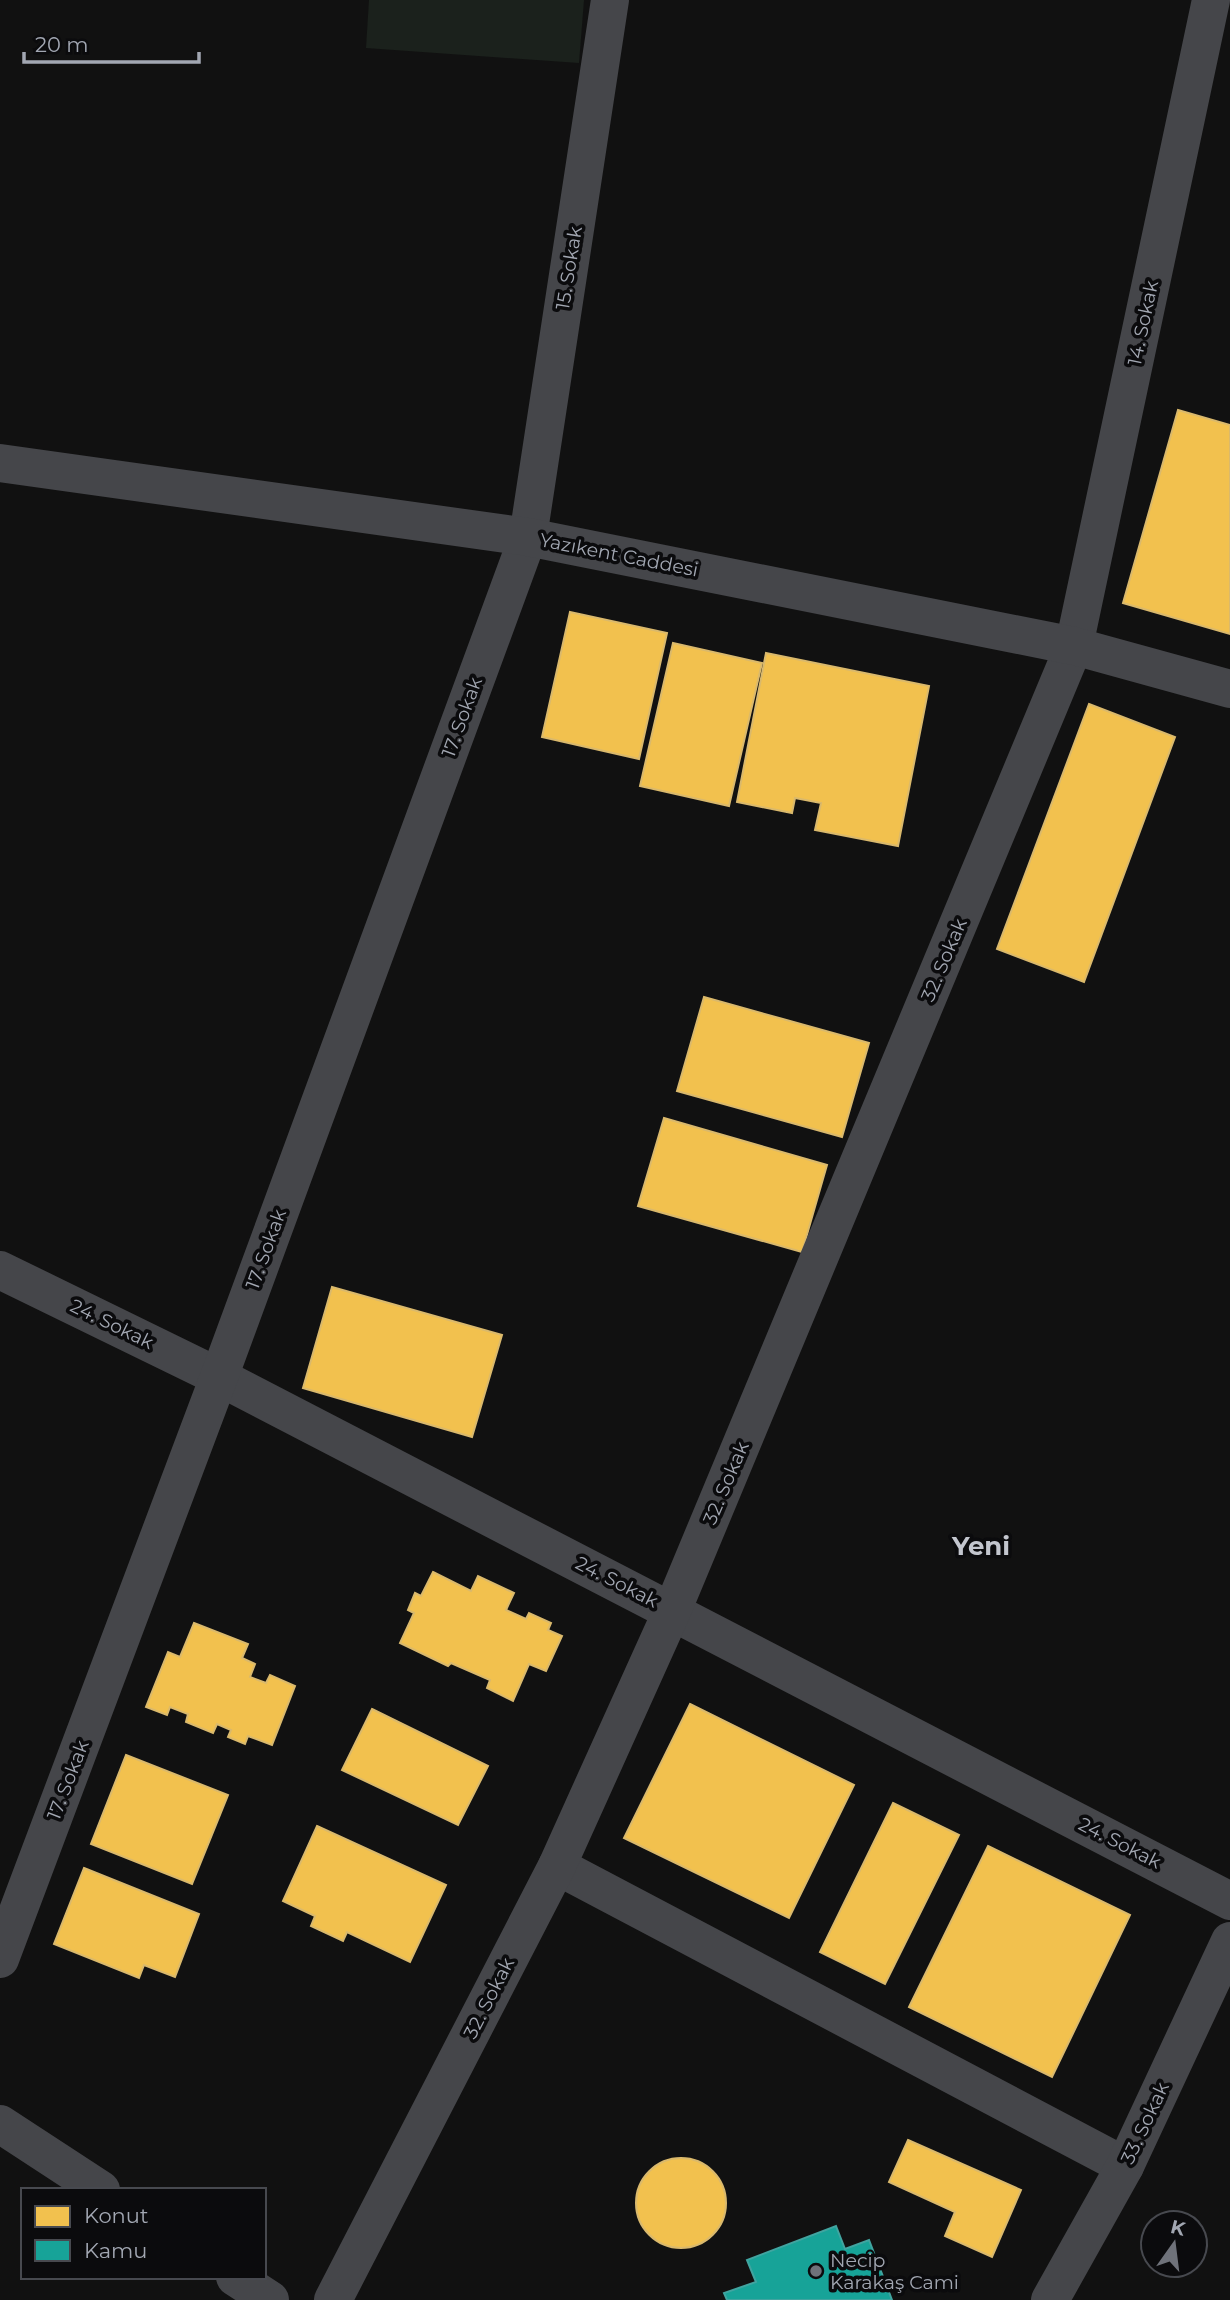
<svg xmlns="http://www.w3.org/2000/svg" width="1230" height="2300" font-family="Montserrat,sans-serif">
<rect width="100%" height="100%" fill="#111"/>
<!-- green -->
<polygon fill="#1b211c" points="369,0 584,0 579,63 366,48"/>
<!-- homes -->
<g fill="#f2c14e" stroke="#dab96c" stroke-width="2">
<polygon points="1178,410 1230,425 1230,634 1123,603"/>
<polygon points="570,612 667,633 639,759 542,737"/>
<polygon points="673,643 762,663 729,806 640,786"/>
<polygon points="766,653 929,686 898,846 815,830 821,803 795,798 792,813 737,802"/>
<polygon points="1089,704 1175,737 1084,982 997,949"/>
<polygon points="704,997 869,1043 842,1137 677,1091"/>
<polygon points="664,1118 827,1165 802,1252 638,1206"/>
<polygon points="332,1287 502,1335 472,1437 303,1388"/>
<polygon points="433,1572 471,1591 478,1576 514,1593 506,1610 526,1619 529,1613 551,1623 548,1630 562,1636 546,1671 529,1664 513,1701 487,1688 490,1680 451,1663 448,1666 400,1643 414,1613 408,1610 415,1593 421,1596"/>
<polygon points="194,1623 248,1644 242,1658 255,1664 250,1677 266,1683 270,1675 295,1686 272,1745 248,1736 245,1744 228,1737 231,1730 217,1724 213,1733 186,1722 188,1714 170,1707 167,1715 146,1707 168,1652 180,1657"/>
<polygon points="690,1704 854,1785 789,1918 624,1838"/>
<polygon points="372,1709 488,1766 458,1825 342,1770"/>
<polygon points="126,1755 228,1795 192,1884 91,1844"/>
<polygon points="893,1803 959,1835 885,1984 820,1952"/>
<polygon points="317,1826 446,1885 410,1962 347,1932 343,1941 311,1926 315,1916 283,1901"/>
<polygon points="988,1846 1130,1915 1052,2077 909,2007"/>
<polygon points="84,1868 199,1914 175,1977 144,1965 139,1978 54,1944"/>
<polygon points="908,2140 1021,2190 992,2257 945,2236 955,2212 889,2182"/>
<circle cx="681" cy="2203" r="45"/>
</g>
<!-- public -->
<polygon fill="#17a398" stroke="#41a4a0" stroke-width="2" points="836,2226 845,2249 869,2240 892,2300 727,2300 724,2293 756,2282 747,2260"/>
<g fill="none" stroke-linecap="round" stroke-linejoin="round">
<!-- minor -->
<g stroke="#45464a" stroke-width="38">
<polyline points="0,1270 219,1377 1230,1901"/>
<polyline points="557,1866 1125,2166"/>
<polyline points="0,1959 219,1377 528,537 610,0"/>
<polyline points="333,2300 557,1866 672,1611 1074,646 1211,0"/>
<polyline points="1050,2300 1125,2166 1230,1941"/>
</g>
<!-- tertiary -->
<g stroke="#45464a" stroke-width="38">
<polyline points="0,463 528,537 1074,646 1230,689"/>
<polyline points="0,2124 101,2190"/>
<polyline points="235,2277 270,2300"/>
</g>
</g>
<!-- markers -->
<circle fill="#6f727a" stroke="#0b0b0d" stroke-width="2.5" cx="816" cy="2271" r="7"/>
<g text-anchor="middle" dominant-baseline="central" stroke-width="7" stroke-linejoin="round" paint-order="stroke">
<!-- street labels -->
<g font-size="19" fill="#a2a7b2" stroke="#0b0b0d">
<text transform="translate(569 268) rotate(-81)">15. Sokak</text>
<text transform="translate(1143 323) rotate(-78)">14. Sokak</text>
<text transform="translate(619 555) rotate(11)">Yazıkent Caddesi</text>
<text transform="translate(462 717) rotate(-70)">17. Sokak</text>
<text transform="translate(944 960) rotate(-67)">32. Sokak</text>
<text transform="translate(266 1249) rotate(-70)">17. Sokak</text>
<text transform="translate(112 1324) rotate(26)">24. Sokak</text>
<text transform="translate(726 1483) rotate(-67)">32. Sokak</text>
<text transform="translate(617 1582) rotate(27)">24. Sokak</text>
<text transform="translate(68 1780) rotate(-69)">17. Sokak</text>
<text transform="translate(1120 1843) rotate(27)">24. Sokak</text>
<text transform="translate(489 1998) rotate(-63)">32. Sokak</text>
<text transform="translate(1145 2123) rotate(-65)">33. Sokak</text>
</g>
<!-- poi labels -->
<g font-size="19" fill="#a2a7b2" stroke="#0b0b0d" text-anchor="start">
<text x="830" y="2260">Necip<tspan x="830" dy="22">Karakaş Cami</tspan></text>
</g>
<!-- district labels -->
<g font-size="26" font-weight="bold" fill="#c3c6ce" stroke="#0b0b0d">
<text x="981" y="1546">Yeni</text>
</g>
</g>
<!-- legend -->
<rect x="21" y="2188" width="245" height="91" fill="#0b0b0d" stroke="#47494f" stroke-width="2"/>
<rect x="35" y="2206" width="35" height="21" fill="#f2c14e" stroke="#47494f" stroke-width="2"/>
<text x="84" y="2223" font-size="21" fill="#a2a7b2">Konut</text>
<rect x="35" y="2240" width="35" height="21" fill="#17a398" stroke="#47494f" stroke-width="2"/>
<text x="84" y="2258" font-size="21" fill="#a2a7b2">Kamu</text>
<!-- north arrow -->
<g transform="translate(1174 2244) rotate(14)"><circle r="33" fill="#0b0b0d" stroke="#47494f" stroke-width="2"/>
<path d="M0-5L12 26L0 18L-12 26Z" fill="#6f727a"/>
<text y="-10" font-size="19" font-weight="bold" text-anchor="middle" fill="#a2a7b2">K</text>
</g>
<!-- scale -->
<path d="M24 52v10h175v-10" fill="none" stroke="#a2a7b2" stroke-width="3.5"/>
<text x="35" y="52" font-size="21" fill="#a2a7b2" stroke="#0b0b0d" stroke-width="5" paint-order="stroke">20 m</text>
</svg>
